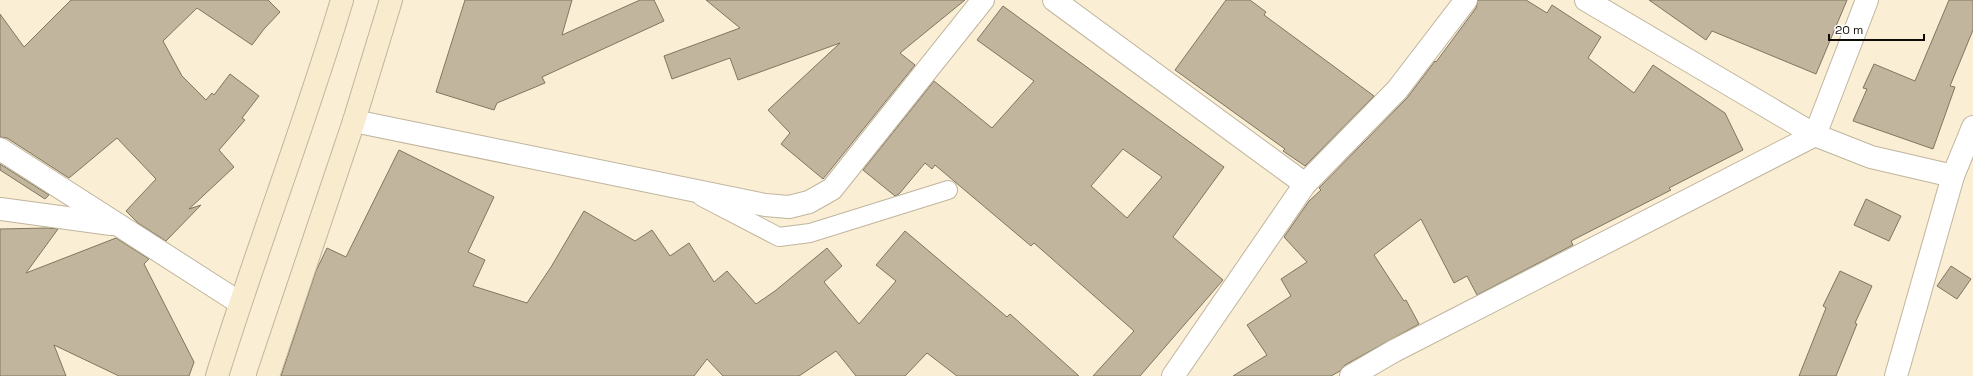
<svg xmlns="http://www.w3.org/2000/svg" width="1973" height="376" font-family="'Space Grotesk',sans-serif">
<rect width="100%" height="100%" fill="#faeed5"/>
<!-- building -->
<g fill="#c1b59d" stroke="#80765f" fill-rule="evenodd">
<polygon points="71,0 268,0 280,12 264,29 252,45 197,8 163,41 182,76 206,100 212,93 214,95 230,74 259,96 242,118 245,120 219,150 234,167 189,209 201,205 166,241 138,223 126,211 156,179 117,138 69,178 7,138 0,137 0,14 24,47"/>
<polygon points="465,0 572,0 562,35 640,0 654,0 664,21 542,77 545,83 497,103 494,110 436,92"/>
<polygon points="706,0 965,0 900,53 915,65 823,179 781,144 790,133 768,110 840,43 738,80 730,58 672,79 664,56 740,28"/>
<polygon points="1226,0 1250,0 1266,12 1264,15 1374,96 1305,166 1283,151 1285,149 1175,70"/>
<polygon points="1478,0 1526,0 1547,13 1552,5 1601,37 1588,58 1634,93 1653,65 1725,113 1743,150 1669,188 1671,190 1571,241 1573,245 1477,295 1467,276 1454,283 1421,219 1374,255 1404,301 1406,300 1419,324 1345,365 1340,371 1331,376 1233,376 1267,355 1247,325 1291,296 1281,279 1307,262 1284,237 1309,201 1321,190 1319,188 1407,98 1435,61 1436,62 1476,8"/>
<polygon points="1649,0 1847,0 1816,74 1712,31 1706,40"/>
<polygon points="1949,0 1973,0 1973,30 1950,86 1955,87 1933,149 1853,121 1867,89 1863,88 1874,64 1915,81"/>
<path d="M1003 6 1224 167 1173 237 1223 280 1140 376H1093L1134 331 1034 243 1031 246 935 165 932 169 925 163 899 194 895 196 863 170 934 81 992 128 1034 81 977 40ZM1123 149 1162 177 1127 218 1091 186Z"/>
<polygon points="399,150 494,197 468,252 485,260 473,286 527,303 551,267 584,211 635,241 652,230 670,256 689,243 714,282 727,271 756,304 775,291 827,248 842,266 824,282 859,324 896,281 876,265 905,231 1007,317 1010,314 1079,376 957,376 927,353 905,376 856,376 836,351 799,376 723,376 707,359 694,376 281,376 316,271 327,248 346,257"/>
<polygon points="0,164 49,195 45,199 0,170"/>
<polygon points="1866,199 1901,216 1889,241 1854,225"/>
<polygon points="47,228 58,229 26,273 116,238 149,259 144,264 194,362 189,376 119,376 54,345 66,376 0,376 0,229"/>
<polygon points="1951,266 1971,279 1957,299 1937,286"/>
<polygon points="1840,271 1872,286 1855,323 1857,324 1836,376 1799,376 1826,308 1823,306"/>
</g>
<g fill="none" stroke-linecap="round" stroke-linejoin="round">
<!-- lane casing -->
<g stroke="#c0b59d" stroke-width="20">
<polyline id="lane" points="702,197 779,237 810,233 948,190"/>
</g>
<!-- street casing -->
<g stroke="#c0b59d" stroke-width="24">
<g id="street">
<polyline points="1054,0 1305,184"/>
<polyline points="1586,0 1815,135 1871,157 1953,176"/>
<polyline points="354,121 765,205 789,207 809,202 832,189 983,0"/>
<polyline points="0,149 240,303"/>
<polyline points="0,209 111,224"/>
<polyline points="1173,376 1305,184 1397,90 1466,0"/>
<polyline points="1351,376 1394,351 1815,135 1867,0"/>
<polyline points="1896,376 1953,176 1973,127"/>
</g>
</g>
<!-- secondary casing -->
<g stroke="#c0b59d" stroke-width="24">
<g id="secondary">
<path d="M217 376C256 250 304 127 342 0"/>
<polyline points="268,376 354,121 391,0"/>
</g>
</g>
<!-- lane -->
<use href="#lane" stroke="#fff" stroke-width="18"/>
<!-- street -->
<use href="#street" stroke="#fff" stroke-width="22"/>
<!-- secondary -->
<use href="#secondary" stroke="#f8ebce" stroke-width="22"/>
</g>
<!-- scale -->
<path d="M1829 34v6h95v-6" fill="none" stroke="#100c05" stroke-width="2"/>
<text x="1835" y="34" font-size="12" fill="#100c05" stroke="#ffffff" stroke-width="3" paint-order="stroke">20 m</text>
</svg>
